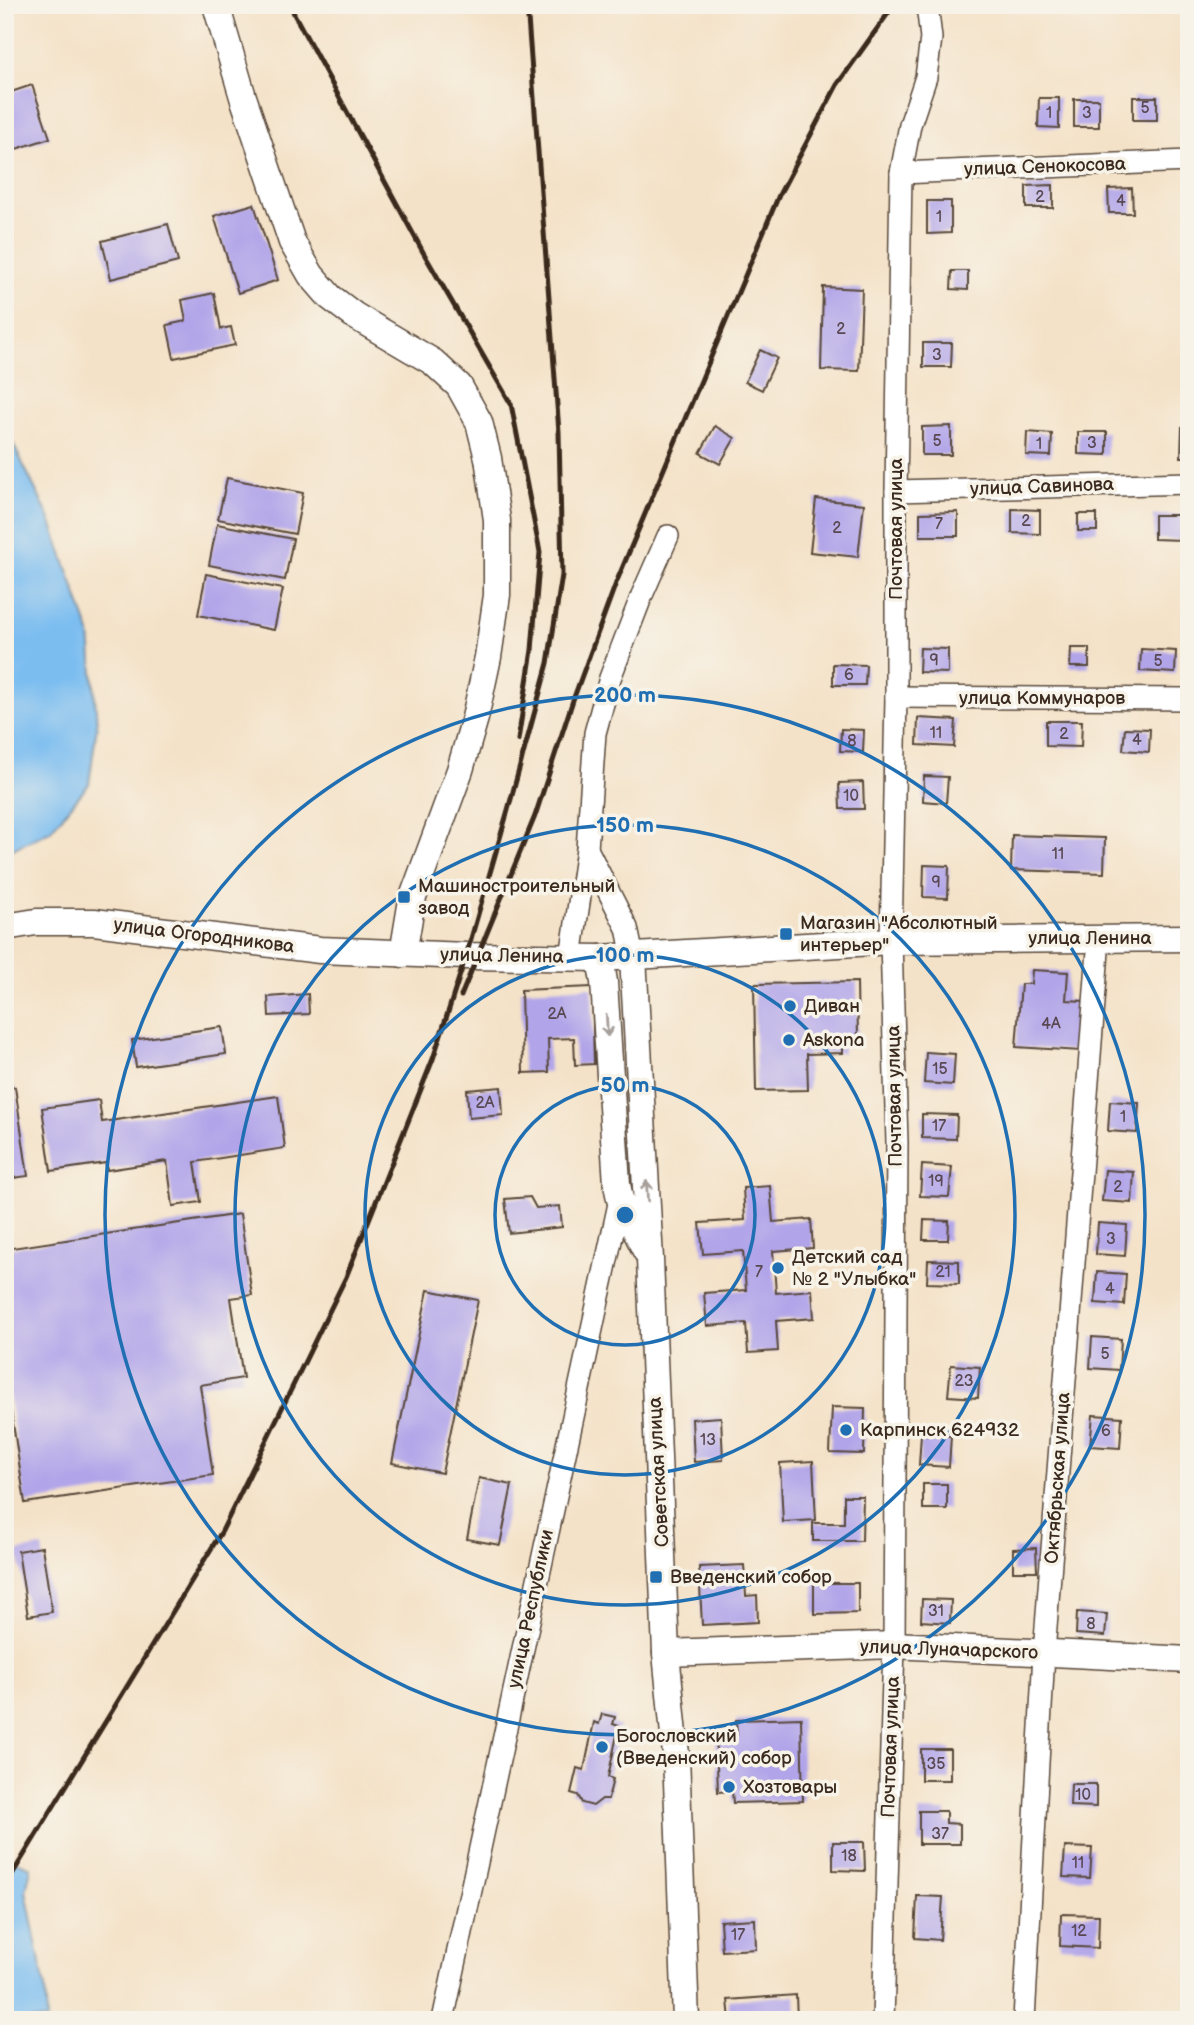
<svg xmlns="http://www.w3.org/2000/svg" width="1194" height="2025" font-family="'Balsamiq Sans',sans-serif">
<rect width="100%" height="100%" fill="#f7f3e8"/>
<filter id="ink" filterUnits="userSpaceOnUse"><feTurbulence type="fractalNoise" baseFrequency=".0143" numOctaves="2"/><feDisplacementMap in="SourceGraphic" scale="14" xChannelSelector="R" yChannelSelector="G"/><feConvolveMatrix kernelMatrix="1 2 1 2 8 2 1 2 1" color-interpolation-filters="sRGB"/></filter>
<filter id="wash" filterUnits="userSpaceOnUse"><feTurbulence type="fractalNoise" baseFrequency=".00686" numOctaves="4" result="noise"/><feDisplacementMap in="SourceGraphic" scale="28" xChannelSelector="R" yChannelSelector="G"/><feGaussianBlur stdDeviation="1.57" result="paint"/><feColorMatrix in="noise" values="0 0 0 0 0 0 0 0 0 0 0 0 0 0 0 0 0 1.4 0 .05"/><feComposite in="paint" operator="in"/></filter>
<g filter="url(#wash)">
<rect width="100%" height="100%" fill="#f4e2c8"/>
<!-- water -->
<g fill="#7bbdf0" stroke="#5b7487" stroke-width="2">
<polygon points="5,435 11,440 49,517 90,633 97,725 89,784 50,831 5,853"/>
<polygon points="5,1856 31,1867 26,1891 45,1988 47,2020 5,2020"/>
</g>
<g id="blocks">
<!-- building -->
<g fill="#b1a4e9">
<polygon points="32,85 50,138 13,150 5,126 5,94"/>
<rect x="1133" y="97" width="24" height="23"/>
<polygon points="1039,98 1059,98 1059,128 1038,127"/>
<rect x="1074" y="99" width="25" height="28"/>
<polygon points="1053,185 1053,208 1026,208 1026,186"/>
<polygon points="1132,188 1133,213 1109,213 1108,189"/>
<polygon points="927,201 951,201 951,233 927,234"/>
<polygon points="254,204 278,280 238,293 214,216"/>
<polygon points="168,224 178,262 111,279 102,241"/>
<polygon points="952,271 968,271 968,290 951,289"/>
<polygon points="823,287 862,289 859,371 821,370"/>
<polygon points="214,293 221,329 231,327 235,345 174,358 167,325 186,321 182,300"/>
<polygon points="923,343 952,343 951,367 923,367"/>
<polygon points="760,350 777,358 762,390 745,382"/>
<polygon points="715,426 735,438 720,464 700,453"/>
<polygon points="951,426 951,455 922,455 922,427"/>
<polygon points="1182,427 1189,428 1189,457 1181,457"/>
<polygon points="1027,432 1052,434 1051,456 1026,455"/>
<polygon points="1078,432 1107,432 1107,455 1078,454"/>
<polygon points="227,478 303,493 295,534 218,519"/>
<polygon points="816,499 864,504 858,557 810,552"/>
<polygon points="1012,509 1040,510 1040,534 1012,533"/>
<polygon points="958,512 958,536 920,536 920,513"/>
<rect x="1078" y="514" width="19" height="17"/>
<polygon points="1154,515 1182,515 1182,540 1154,539"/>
<polygon points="217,524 293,539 285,580 209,565"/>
<polygon points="206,574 283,589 274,630 198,615"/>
<polygon points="920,648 948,649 948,673 919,672"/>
<polygon points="1071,648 1089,648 1089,667 1070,667"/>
<polygon points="1141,649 1176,651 1175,673 1140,671"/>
<polygon points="833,664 866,665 865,685 833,685"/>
<polygon points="918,718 956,720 954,747 917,745"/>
<polygon points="1046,721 1082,721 1081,747 1046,746"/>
<polygon points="1125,728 1150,729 1149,752 1123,750"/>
<polygon points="841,729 864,730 863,752 840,751"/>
<polygon points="924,776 948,777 946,803 923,801"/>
<polygon points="863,782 864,809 840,809 839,783"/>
<polygon points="1012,835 1105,838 1104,873 1011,870"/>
<polygon points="924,865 949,866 948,898 923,897"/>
<polygon points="1032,970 1068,972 1066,1000 1085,1001 1081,1051 1016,1047 1021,984 1031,984"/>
<polygon points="857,982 858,1037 843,1038 843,1053 807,1054 808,1090 756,1091 754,984"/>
<polygon points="592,987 594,1064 575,1065 574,1038 548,1039 549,1072 523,1073 521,990"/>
<polygon points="308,994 309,1014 269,1016 268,997"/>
<polygon points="222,1027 226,1054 136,1067 132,1040"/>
<polygon points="926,1052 955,1054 953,1085 924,1083"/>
<polygon points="15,1087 28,1176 5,1179 5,1089"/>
<polygon points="501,1087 503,1115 469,1118 467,1090"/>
<polygon points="278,1096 285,1148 195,1162 201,1202 173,1206 167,1161 107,1170 106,1163 51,1171 42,1108 99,1100 102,1122"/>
<polygon points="1110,1101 1139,1103 1137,1133 1108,1131"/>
<polygon points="922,1114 957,1115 956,1139 922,1138"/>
<polygon points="922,1165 952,1167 949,1197 920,1196"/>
<polygon points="1105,1170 1134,1172 1132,1203 1102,1201"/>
<polygon points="770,1186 773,1222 811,1219 813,1248 773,1251 776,1293 812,1290 814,1318 776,1321 778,1351 748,1353 746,1323 707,1326 704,1293 746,1290 743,1251 703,1254 700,1223 745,1220 743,1188"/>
<polygon points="530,1197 536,1208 560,1206 562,1227 509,1233 505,1199"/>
<polygon points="240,1214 252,1295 231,1298 243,1378 200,1385 213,1475 25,1503 5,1370 5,1249"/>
<polygon points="924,1220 949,1221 948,1240 923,1240"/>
<polygon points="1098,1223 1127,1225 1125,1256 1096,1254"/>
<polygon points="928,1260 959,1261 959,1284 927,1283"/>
<polygon points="1097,1272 1126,1274 1124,1305 1095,1303"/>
<polygon points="428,1290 478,1300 442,1473 392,1463"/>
<polygon points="1092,1337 1121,1339 1119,1370 1090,1368"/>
<polygon points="951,1365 980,1367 978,1398 948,1396"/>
<polygon points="832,1407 865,1408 864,1454 830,1453"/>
<polygon points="1093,1415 1122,1417 1120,1448 1090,1446"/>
<polygon points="721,1417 723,1460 694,1462 692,1419"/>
<polygon points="921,1434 951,1436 949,1467 919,1465"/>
<polygon points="813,1461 816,1520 783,1522 780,1463"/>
<polygon points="479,1478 512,1485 500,1545 467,1539"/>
<rect x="923" y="1484" width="24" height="25"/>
<polygon points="844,1496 863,1496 862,1541 813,1541 813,1523 844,1523"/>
<polygon points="42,1547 52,1612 28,1616 18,1551"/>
<polygon points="1036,1548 1037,1571 1013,1571 1013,1549"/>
<polygon points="744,1565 746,1596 757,1595 758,1622 702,1625 699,1567"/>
<polygon points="814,1583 858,1583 858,1613 814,1614"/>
<polygon points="922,1599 951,1600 950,1623 921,1621"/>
<polygon points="1077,1612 1107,1614 1105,1636 1076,1634"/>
<polygon points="602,1714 615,1717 613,1724 619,1726 608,1777 613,1779 608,1799 602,1799 593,1806 582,1803 578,1795 571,1793 577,1768 584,1770 594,1722 599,1724"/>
<polygon points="801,1718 803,1801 733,1803 732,1791 718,1792 716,1735 737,1735 736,1720"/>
<rect x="921" y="1749" width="29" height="31"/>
<polygon points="1071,1784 1096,1784 1096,1807 1070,1806"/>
<polygon points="919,1811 946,1811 946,1823 960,1824 960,1844 919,1844"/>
<polygon points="833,1842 864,1842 865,1871 833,1870"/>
<polygon points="1065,1847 1092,1848 1090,1878 1063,1877"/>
<polygon points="917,1896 943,1897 940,1940 915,1938"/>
<polygon points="1061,1914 1099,1915 1098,1948 1060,1946"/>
<polygon points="755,1919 756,1949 722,1951 720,1921"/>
<polygon points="796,1995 797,2020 730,2020 728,2000"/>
</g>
</g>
</g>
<g filter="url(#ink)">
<use href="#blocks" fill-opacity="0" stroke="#574638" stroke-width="2"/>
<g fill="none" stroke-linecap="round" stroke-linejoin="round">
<!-- minor casing -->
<g stroke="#574638" stroke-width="24">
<g id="minor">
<polyline points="901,173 1189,161"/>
<polyline points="896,491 1189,483"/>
<polyline points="896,697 1189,699"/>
<polyline points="587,849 627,928 633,957"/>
<polyline points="571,957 587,849 595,733 610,678 642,595 668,536"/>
<polyline points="443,2020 620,1199"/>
<polyline points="883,2020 894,1645 897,1142 891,941 896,697 896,491 901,173 910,125 926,77 931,38 927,5"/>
<polyline points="1024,2020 1044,1653 1099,938"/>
</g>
</g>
<!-- tertiary casing -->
<g stroke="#574638" stroke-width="29">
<g id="tertiary">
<polyline points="216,5 243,97 292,242 311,275 330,297 355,316 433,362 459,386 479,422 488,458 497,520 497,595 488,657 475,718 460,770 412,900 403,954"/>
<polyline points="5,927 36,922 94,922 320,950 466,956 600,958 891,941 1189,938"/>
<polyline points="633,957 650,1259 666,1653 676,1755 686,2020"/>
<polyline points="600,958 604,982 617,1184 620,1199 646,1251"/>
<polyline points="666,1653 894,1645 1189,1660"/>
</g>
</g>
<!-- minor -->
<use href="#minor" stroke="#fff" stroke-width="21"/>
<!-- tertiary -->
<use href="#tertiary" stroke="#fff" stroke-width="26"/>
<!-- rail -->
<g stroke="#3b2a1e" stroke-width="5">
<polyline points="291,5 294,14 423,252 511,404 540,552 532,650 518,740"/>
<polyline points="461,996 535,816 573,700 616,583 779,195 837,85 894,5"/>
<polyline points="5,1886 222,1531 346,1277 433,1059 466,956 508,810 548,663 562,575 559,432 527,5"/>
</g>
</g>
<!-- one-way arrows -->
<defs><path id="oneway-shaft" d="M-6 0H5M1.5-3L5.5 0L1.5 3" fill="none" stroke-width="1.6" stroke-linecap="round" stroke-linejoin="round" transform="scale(1.75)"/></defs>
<g stroke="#a79f9a">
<use href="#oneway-shaft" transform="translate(607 1026) rotate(87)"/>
<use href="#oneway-shaft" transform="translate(647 1191) rotate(-93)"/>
</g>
</g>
<!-- distance rings -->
<g fill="none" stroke="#1f6fb2" stroke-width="3.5">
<circle cx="625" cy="1215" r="130"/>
<circle cx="625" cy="1215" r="260"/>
<circle cx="625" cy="1215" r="390"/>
<circle cx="625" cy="1215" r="520"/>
</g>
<!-- markers -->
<g fill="#1f6fb2" stroke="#f7f3e8" stroke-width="2.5">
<rect x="397" y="890" width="14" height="14" rx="3.5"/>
<rect x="779" y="927" width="14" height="14" rx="3.5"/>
<circle cx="790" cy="1006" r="7"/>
<circle cx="789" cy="1040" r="7"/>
<circle cx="778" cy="1268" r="7"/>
<circle cx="846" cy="1430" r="7"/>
<rect x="649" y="1570" width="14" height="14" rx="3.5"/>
<circle cx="602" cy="1747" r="7"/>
<circle cx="729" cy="1787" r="7"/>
</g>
<g text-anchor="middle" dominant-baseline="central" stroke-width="7" stroke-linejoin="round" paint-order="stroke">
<!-- number labels -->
<g font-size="16" fill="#584851">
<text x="1145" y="108">5</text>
<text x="1049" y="113">1</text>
<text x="1087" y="113">3</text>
<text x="1040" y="197">2</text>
<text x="1121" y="201">4</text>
<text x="939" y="217">1</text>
<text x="841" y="329">2</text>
<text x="937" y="355">3</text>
<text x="937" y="441">5</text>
<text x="1092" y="443">3</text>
<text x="1039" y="444">1</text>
<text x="1026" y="521">2</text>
<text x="939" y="524">7</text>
<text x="837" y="528">2</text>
<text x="934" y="660">9</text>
<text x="1158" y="661">5</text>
<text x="849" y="675">6</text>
<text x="936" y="733">11</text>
<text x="1064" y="734">2</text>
<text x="1137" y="740">4</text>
<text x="852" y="741">8</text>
<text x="851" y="796">10</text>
<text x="1058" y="854">11</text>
<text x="936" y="882">9</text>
<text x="557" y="1014">2А</text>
<text x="1051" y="1024">4А</text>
<text x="940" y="1069">15</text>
<text x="485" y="1103">2А</text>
<text x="1123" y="1117">1</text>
<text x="939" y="1126">17</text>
<text x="936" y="1181">19</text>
<text x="1118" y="1187">2</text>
<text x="1111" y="1239">3</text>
<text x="759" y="1272">7</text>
<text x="943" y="1272">21</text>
<text x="1110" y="1289">4</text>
<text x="1105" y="1354">5</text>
<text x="964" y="1381">23</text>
<text x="1106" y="1431">6</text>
<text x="708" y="1440">13</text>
<text x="936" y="1611">31</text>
<text x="1091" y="1624">8</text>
<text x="936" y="1764">35</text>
<text x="1083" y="1795">10</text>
<text x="940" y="1834">37</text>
<text x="849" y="1856">18</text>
<text x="1078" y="1863">11</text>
<text x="1079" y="1931">12</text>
<text x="738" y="1935">17</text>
</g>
<!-- street labels -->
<g font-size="19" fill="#3b2a1e" stroke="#f7f3e8">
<text transform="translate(1045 167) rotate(-2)">улица Сенокосова</text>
<text transform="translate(1042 487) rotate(-2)">улица Савинова</text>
<text transform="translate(896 529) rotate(-90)">Почтовая улица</text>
<text x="1042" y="698">улица Коммунаров</text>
<text transform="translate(204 936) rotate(7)">улица Огородникова</text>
<text x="1090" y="938">улица Ленина</text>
<text transform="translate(502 956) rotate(1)">улица Ленина</text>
<text transform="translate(895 1096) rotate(-91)">Почтовая улица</text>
<text transform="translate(659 1472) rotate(-93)">Советская улица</text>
<text transform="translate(1058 1478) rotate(-86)">Октябрьская улица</text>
<text transform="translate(531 1609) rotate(-78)">улица Республики</text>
<text transform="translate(949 1650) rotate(2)">улица Луначарского</text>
<text transform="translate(891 1747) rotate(-88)">Почтовая улица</text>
</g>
<!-- poi labels -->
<g font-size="19" fill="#3b2a1e" stroke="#f7f3e8" text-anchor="start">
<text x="418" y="886">Машиностроительный<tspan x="418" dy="22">завод</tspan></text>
<text x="800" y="923">Магазин "Абсолютный<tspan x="800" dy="22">интерьер"</tspan></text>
<text x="804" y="1006">Диван</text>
<text x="803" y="1040">Askona</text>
<text x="792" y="1257">Детский сад<tspan x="792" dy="22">№ 2 "Улыбка"</tspan></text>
<text x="860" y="1430">Карпинск 624932</text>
<text x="670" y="1577">Введенский собор</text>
<text x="616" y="1736">Богословский<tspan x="616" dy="22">(Введенский) собор</tspan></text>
<text x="743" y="1787">Хозтовары</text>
</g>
</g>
<circle cx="625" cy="1215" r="10" fill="#1f6fb2" stroke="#f7f3e8" stroke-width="3.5"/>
<g font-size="21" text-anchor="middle" font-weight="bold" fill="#1f6fb2" stroke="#f7f3e8" stroke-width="7" stroke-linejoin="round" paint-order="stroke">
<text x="625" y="702">200 m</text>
<text x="625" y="832">150 m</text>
<text x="625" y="962">100 m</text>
<text x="625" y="1092">50 m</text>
</g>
<!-- margin -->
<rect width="1194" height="2025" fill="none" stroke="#f7f3e8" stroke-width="28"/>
</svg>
